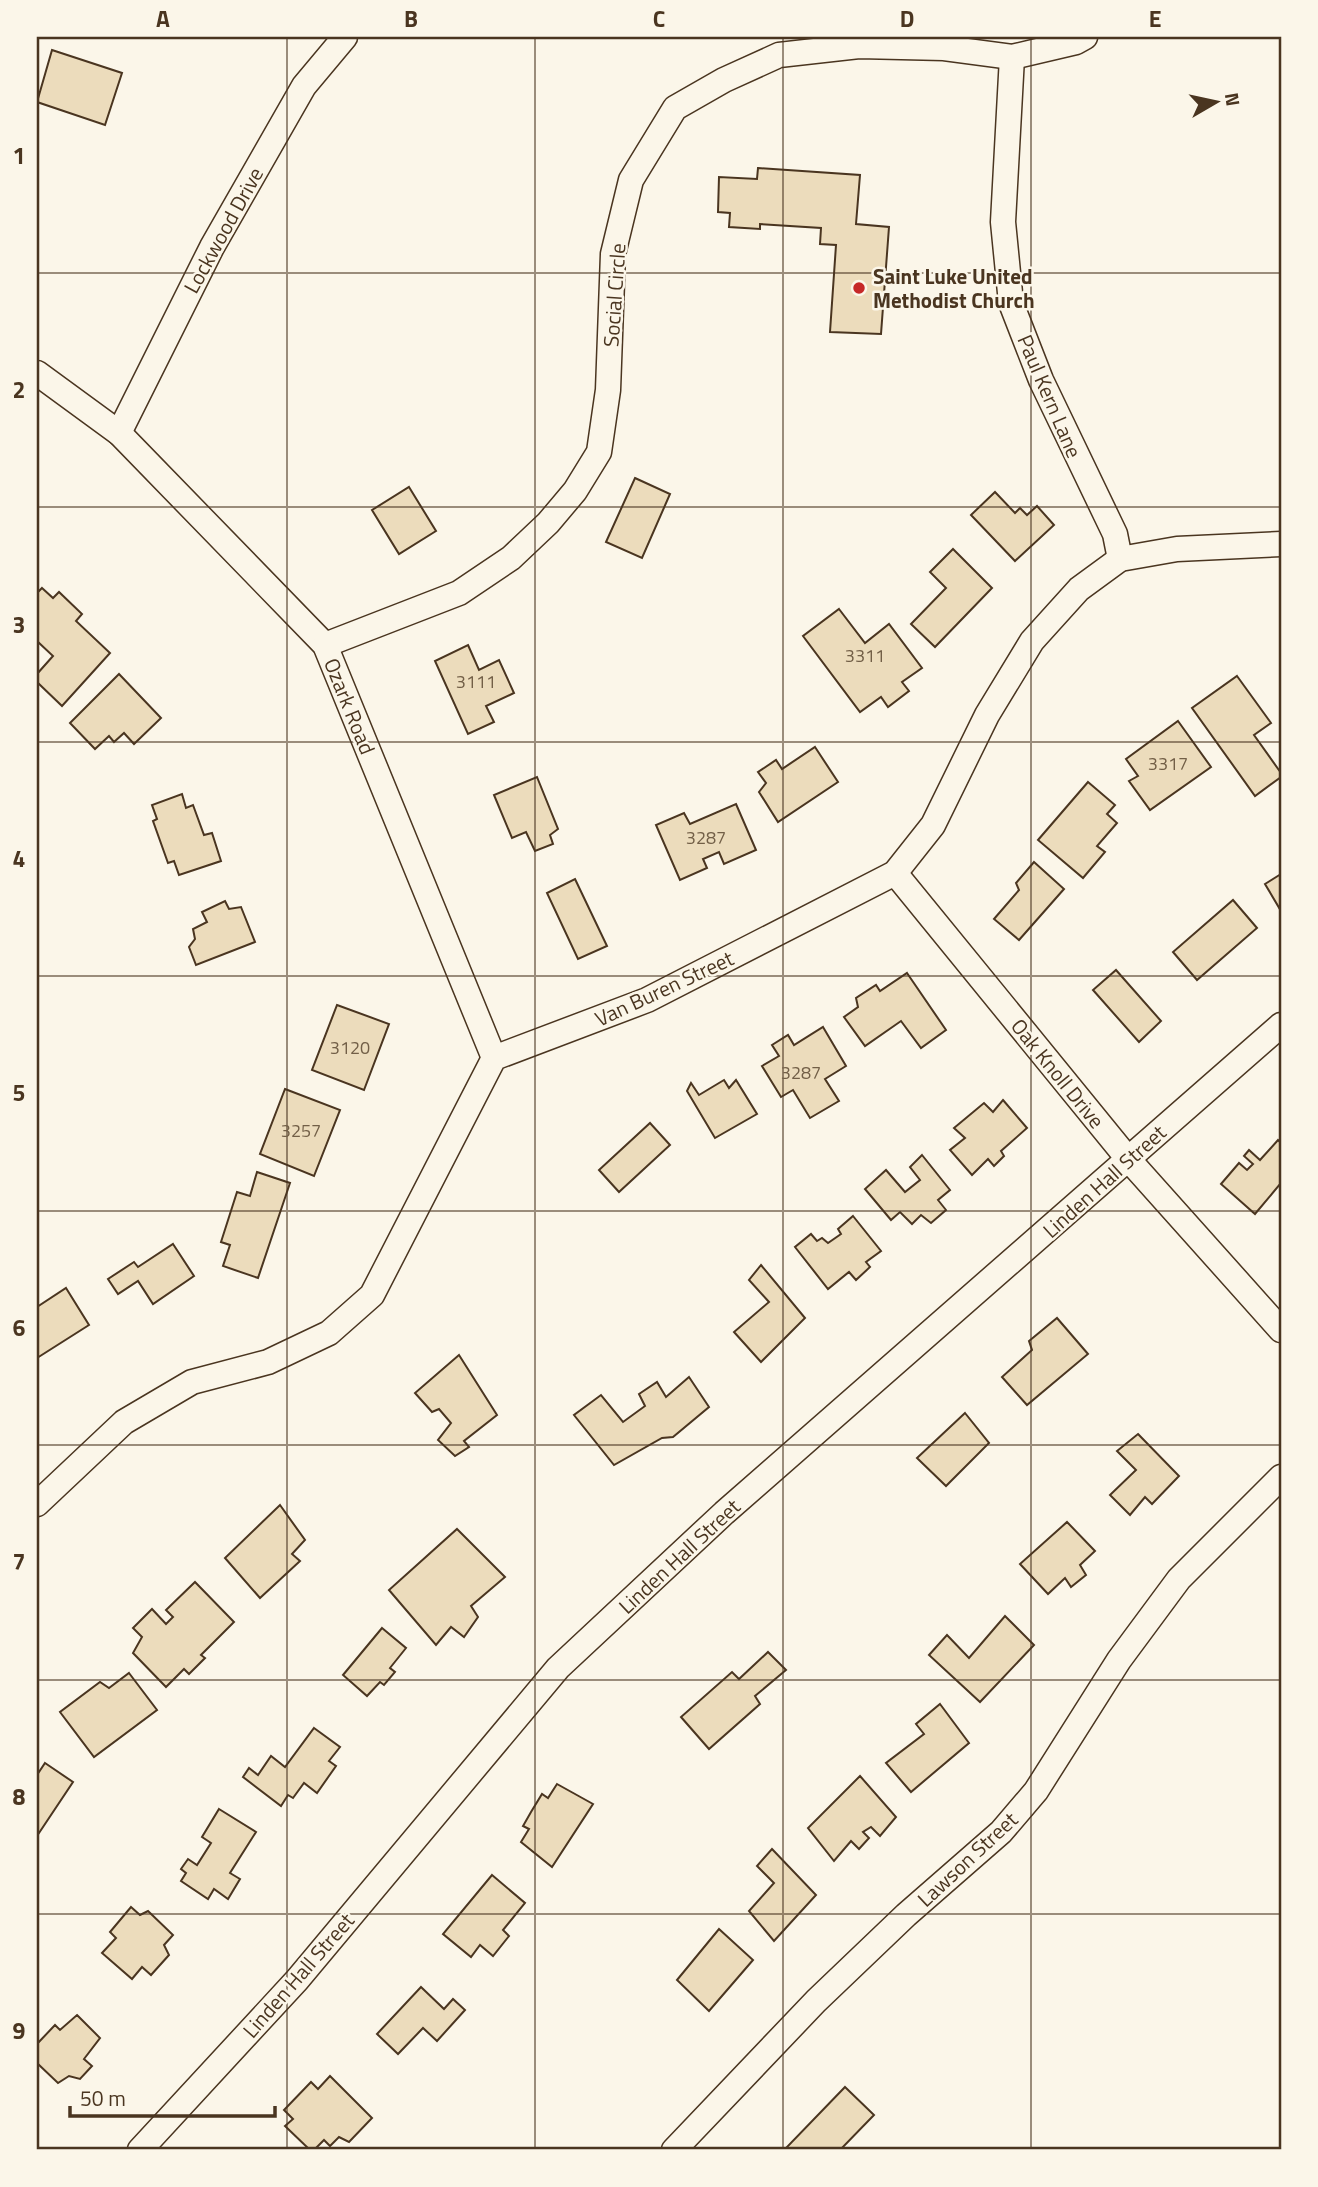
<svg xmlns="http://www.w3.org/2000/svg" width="1318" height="2187" font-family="'Titillium Web',sans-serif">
<rect width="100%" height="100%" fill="#fbf6e9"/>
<!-- building -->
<g fill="#ecdcbc" stroke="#4a3520" stroke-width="2">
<polygon points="52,50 122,73 105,125 37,102"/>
<polygon points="758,168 860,175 856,224 889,227 881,334 830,332 836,245 820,244 821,228 760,224 760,229 729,227 730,213 718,212 719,177 757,179"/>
<polygon points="635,478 670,494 642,558 606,542"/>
<polygon points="409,487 436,531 399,554 372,510"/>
<polygon points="995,492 1015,513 1020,508 1027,515 1037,506 1054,525 1015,561 971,515"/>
<polygon points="953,549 992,588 935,647 911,624 946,588 930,572"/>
<polygon points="42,588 53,598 59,592 82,614 76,621 110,653 62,706 37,682 37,674 53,656 37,641 37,593"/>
<polygon points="839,609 865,643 889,624 922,668 902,682 909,691 888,707 881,697 860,712 803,636"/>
<polygon points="468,645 479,670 499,660 514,693 486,706 494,722 468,734 435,661"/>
<polygon points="119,674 161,718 134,744 124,733 114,742 109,736 95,749 70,723"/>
<polygon points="1237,676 1271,723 1254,735 1281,773 1281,777 1255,796 1192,708"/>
<polygon points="1178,721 1211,767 1150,810 1129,781 1138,776 1126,759"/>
<polygon points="815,747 838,782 778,822 759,792 766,783 758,772 776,760 782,769"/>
<polygon points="537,777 558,829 550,835 553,844 535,851 526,832 512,838 494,795"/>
<polygon points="1088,782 1115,805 1107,814 1117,823 1097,846 1105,852 1083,878 1038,840"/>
<polygon points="182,794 186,808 193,805 204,835 212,833 221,861 179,875 174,861 168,863 153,821 157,819 152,805"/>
<polygon points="736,804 756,850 724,864 719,852 703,859 707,868 680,880 656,825 684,813 690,824"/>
<polygon points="1034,862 1064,889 1019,940 994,919 1019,890 1016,883"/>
<polygon points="1281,874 1281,911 1265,884"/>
<polygon points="575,879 607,946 578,959 547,893"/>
<polygon points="1233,900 1257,928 1197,980 1173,952"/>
<polygon points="225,901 229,909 241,907 255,942 196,965 189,947 195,939 193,929 207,922 202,912"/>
<polygon points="1116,970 1161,1021 1139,1042 1093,990"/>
<polygon points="907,973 946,1030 921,1048 901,1021 865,1046 844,1017 858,1007 856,998 876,985 880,991"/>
<polygon points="337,1005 389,1024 364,1090 312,1070"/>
<polygon points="823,1027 846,1066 825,1079 839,1101 810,1118 793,1090 781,1097 762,1066 779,1056 772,1045 788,1035 794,1045"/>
<polygon points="724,1080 729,1088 736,1080 757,1114 715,1138 687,1091 691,1083 699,1095"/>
<polygon points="285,1089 340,1110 314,1176 260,1154"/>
<polygon points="1003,1100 1027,1128 1001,1151 1004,1156 994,1166 988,1159 972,1175 950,1150 965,1138 954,1128 984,1103 993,1112"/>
<polygon points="650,1123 670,1145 619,1192 599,1170"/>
<polygon points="1278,1140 1281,1143 1281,1183 1255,1214 1221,1184 1239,1163 1247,1170 1253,1164 1244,1156 1249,1150 1260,1160"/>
<polygon points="922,1155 950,1190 938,1200 946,1210 931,1223 921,1215 912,1224 900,1212 891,1220 865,1189 886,1170 905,1192 920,1180 910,1167"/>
<polygon points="257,1172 290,1183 258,1278 223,1266 230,1245 221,1242 237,1192 250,1196"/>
<polygon points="853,1216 881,1251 866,1262 870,1267 856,1280 849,1272 828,1289 795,1247 811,1234 817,1241 822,1238 828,1243 841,1234 838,1229"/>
<polygon points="173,1244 194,1276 153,1304 138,1281 118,1294 108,1279 134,1262 138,1267"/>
<polygon points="761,1265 805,1318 761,1362 734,1332 769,1302 749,1280"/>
<polygon points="66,1288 89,1325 37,1358 37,1307"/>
<polygon points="1057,1318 1088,1354 1027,1405 1002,1377 1032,1350 1029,1341"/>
<polygon points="459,1355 497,1415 464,1441 469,1447 455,1456 438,1440 451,1423 439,1409 432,1412 415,1393"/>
<polygon points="689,1377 709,1407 673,1437 662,1438 614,1465 574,1415 601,1395 623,1422 645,1406 639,1394 657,1382 666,1397"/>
<polygon points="965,1413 989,1443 946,1486 917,1458"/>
<polygon points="1138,1434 1179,1476 1152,1504 1145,1497 1130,1515 1110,1495 1136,1470 1117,1451"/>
<polygon points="280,1505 305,1540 292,1554 300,1561 260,1598 225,1558"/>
<polygon points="1067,1522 1095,1551 1080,1565 1086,1575 1071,1587 1065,1578 1048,1594 1020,1564"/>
<polygon points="457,1529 505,1577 471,1606 478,1617 464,1637 451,1627 436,1645 389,1590"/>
<polygon points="195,1582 234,1622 201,1655 205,1658 189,1674 184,1669 166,1687 133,1653 142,1637 133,1628 152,1609 166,1624 173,1617 166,1610"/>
<polygon points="1005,1616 1034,1645 980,1702 929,1655 947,1635 969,1658"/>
<polygon points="382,1628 406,1648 390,1668 395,1672 384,1685 380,1682 367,1696 343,1675"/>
<polygon points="768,1652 786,1670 755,1696 760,1704 709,1749 681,1717 732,1672 739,1679"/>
<polygon points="129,1673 157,1710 94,1757 60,1712 100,1682 109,1688"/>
<polygon points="940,1704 969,1743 911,1792 886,1763 924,1734 916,1724"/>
<polygon points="314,1728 340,1747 329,1761 336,1766 317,1793 304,1783 293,1798 288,1795 281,1806 243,1777 249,1768 258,1775 271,1756 285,1767"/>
<polygon points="45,1763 73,1782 37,1836 37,1775"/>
<polygon points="860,1776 896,1817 880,1836 871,1827 863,1832 869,1838 859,1849 851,1841 834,1861 808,1828"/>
<polygon points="557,1784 593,1804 552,1867 521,1842 529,1829 523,1826 531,1812 542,1794 548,1798"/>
<polygon points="219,1809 256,1832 230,1873 240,1879 228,1899 214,1889 208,1899 181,1881 186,1873 181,1869 188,1859 197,1865 211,1843 202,1837"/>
<polygon points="772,1849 816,1895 774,1941 749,1911 774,1883 757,1866"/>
<polygon points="492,1875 525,1903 503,1930 509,1936 493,1956 480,1945 471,1957 443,1934"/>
<polygon points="131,1907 140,1915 148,1911 173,1935 164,1945 169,1955 151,1975 142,1967 132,1979 102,1953 116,1938 110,1932"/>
<polygon points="719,1929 753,1960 709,2011 677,1980"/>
<polygon points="421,1987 444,2009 453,1999 465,2010 437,2041 423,2028 398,2054 377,2034"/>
<polygon points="77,2015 100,2038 84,2059 92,2066 80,2079 69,2076 58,2083 37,2063 37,2044 55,2025 60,2030"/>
<polygon points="330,2076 372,2118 349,2142 339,2137 330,2146 324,2140 314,2150 310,2150 285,2126 293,2119 284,2110 311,2082 318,2089"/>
<polygon points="845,2087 874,2115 840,2150 789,2150 786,2148"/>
</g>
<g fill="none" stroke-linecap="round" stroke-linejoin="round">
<!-- minor casing -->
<g stroke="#4a3520" stroke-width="27">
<g id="minor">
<polyline points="1012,57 1003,222 1011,303 1041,380 1115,534 1120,559"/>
<polyline points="37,373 119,433 325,645 494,1058"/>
<polyline points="119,433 212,247 304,86 345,37"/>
<polyline points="325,645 459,593 511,558 548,523 575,491 599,452 608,390 613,254 631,180 675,108 724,80 779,55 859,46 944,48 1012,57 1076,42 1085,37"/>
<polyline points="895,873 1129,1160 1281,1330"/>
<polyline points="37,1504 124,1422 192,1382 268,1362 329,1333 372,1295 494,1058 647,1000 895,873 933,825 987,715 1032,641 1079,589 1120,559 1177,549 1281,544"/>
<polyline points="140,2150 297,1980 558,1668 724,1513 1281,1025"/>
<polyline points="674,2150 816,2001 906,1915 1001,1832 1036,1791 1119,1660 1179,1579 1281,1477"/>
</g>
</g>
<!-- minor -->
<use href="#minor" stroke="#fbf6e9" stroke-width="24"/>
</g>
<!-- grid -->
<path fill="none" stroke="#4a3520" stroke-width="2" stroke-opacity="0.55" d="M287 37V2150M535 37V2150M783 37V2150M1031 37V2150M37 273H1281M37 507H1281M37 742H1281M37 976H1281M37 1211H1281M37 1445H1281M37 1680H1281M37 1914H1281"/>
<!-- markers -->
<circle fill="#c62828" stroke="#fbf6e9" stroke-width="2.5" cx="859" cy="288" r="7"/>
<g text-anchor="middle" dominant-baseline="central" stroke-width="5" stroke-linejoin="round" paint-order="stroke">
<!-- number labels -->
<g font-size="18" fill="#725f47">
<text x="865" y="655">3311</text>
<text x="476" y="681">3111</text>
<text x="1168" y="763">3317</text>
<text x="706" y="837">3287</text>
<text x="350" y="1047">3120</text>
<text x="801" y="1072">3287</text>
<text x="301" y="1130">3257</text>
</g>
<!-- street labels -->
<g font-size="21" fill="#4a3520" stroke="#fbf6e9">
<text transform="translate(223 230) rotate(-61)">Lockwood Drive</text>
<text transform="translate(614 295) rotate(-86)">Social Circle</text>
<text transform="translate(1050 396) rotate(67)">Paul Kern Lane</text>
<text transform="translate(350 706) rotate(68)">Ozark Road</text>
<text transform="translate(664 988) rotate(-25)">Van Buren Street</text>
<text transform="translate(1058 1073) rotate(51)">Oak Knoll Drive</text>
<text transform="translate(1104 1181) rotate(-42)">Linden Hall Street</text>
<text transform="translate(679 1556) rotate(-43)">Linden Hall Street</text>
<text transform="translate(967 1859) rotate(-43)">Lawson Street</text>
<text transform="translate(298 1975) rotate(-49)">Linden Hall Street</text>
</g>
<!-- poi labels -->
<g font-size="21" font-weight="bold" fill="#4a3520" stroke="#fbf6e9" text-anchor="start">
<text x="873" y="276">Saint Luke United<tspan x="873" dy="24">Methodist Church</tspan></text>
</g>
</g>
<!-- border -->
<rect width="1318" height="2187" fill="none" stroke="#fbf6e9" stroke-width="77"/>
<!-- north arrow -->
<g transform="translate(1216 102) rotate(81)" stroke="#fbf6e9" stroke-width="5" paint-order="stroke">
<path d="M0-5L12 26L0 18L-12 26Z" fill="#4a3520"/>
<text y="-10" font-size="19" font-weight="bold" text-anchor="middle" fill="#4a3520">N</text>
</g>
<!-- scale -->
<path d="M70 2106v10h205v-10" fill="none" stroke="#4a3520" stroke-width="3.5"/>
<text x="80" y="2106" font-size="21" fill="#4a3520" stroke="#fbf6e9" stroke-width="5" paint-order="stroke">50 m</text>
<rect x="38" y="38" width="1242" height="2110" fill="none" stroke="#4a3520" stroke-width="2.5"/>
<g font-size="23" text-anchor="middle" font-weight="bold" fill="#4a3520">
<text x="163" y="27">A</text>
<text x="411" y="27">B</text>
<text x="659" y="27">C</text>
<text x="907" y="27">D</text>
<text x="1155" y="27">E</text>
<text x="19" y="164">1</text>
<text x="19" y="398">2</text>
<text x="19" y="633">3</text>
<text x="19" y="867">4</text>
<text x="19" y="1101">5</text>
<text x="19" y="1336">6</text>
<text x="19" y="1570">7</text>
<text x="19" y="1805">8</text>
<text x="19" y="2039">9</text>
</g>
</svg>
